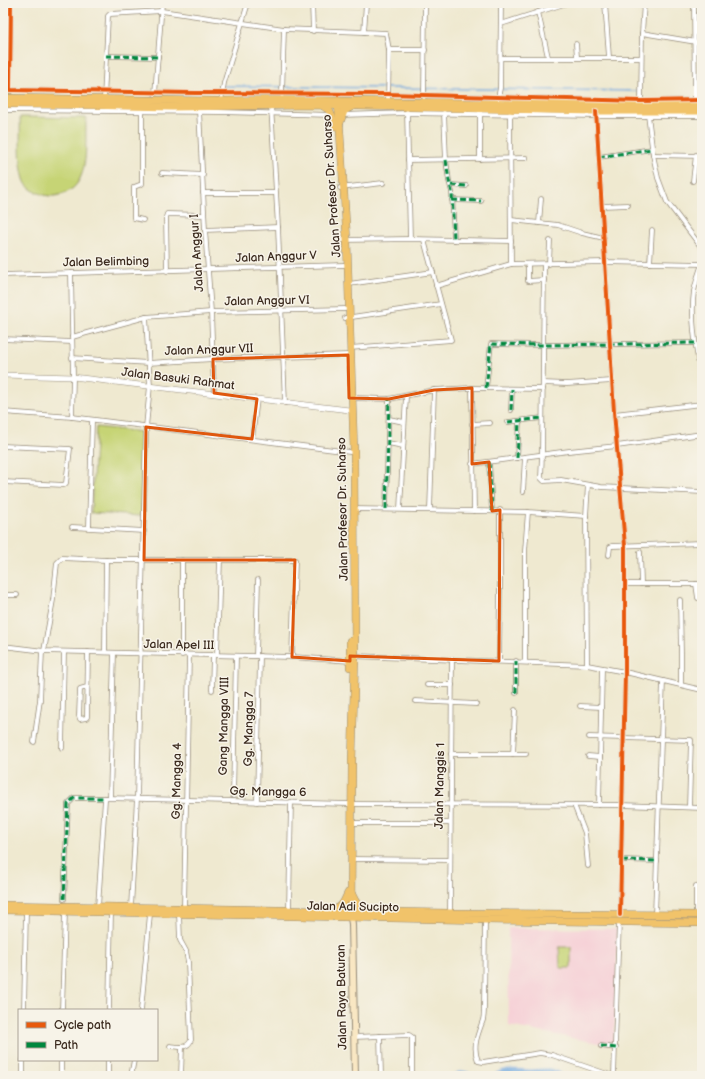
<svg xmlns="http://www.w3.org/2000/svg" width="705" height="1079" font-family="'Balsamiq Sans',sans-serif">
<rect width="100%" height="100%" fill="#f7f3e8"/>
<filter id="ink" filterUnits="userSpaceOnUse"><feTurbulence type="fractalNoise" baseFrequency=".025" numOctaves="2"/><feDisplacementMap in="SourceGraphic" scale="8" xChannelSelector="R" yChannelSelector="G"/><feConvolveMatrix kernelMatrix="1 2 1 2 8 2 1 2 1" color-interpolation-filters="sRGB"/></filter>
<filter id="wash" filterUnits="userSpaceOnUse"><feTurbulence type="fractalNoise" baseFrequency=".012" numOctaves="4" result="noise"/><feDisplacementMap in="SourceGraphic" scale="16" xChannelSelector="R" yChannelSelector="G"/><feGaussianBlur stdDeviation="0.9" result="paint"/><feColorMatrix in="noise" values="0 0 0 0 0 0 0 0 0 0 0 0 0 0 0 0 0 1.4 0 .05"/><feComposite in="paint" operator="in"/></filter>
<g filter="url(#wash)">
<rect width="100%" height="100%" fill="#efe9d0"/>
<!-- built -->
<polygon fill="#f6cfd6" points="508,928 618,929 614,1046 509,1026"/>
<!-- green -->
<g fill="#c6d475" stroke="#807f4a">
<path d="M20 117 86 118C85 141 91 183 65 193 57 196 53 197 44 195 35 192 27 189 24 179 18 160 21 137 20 117Z"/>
<polygon points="96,427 143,432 142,516 91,513"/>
<polygon points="559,947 571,947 571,968 560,968"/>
</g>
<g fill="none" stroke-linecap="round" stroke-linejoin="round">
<!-- stream -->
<polyline stroke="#71a9e0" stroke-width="1.5" points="218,86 638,91"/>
<!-- river -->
<g stroke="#71a9e0" stroke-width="9">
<polyline points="459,1076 463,1075 467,1076"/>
<path d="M499 1076C509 1071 520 1074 530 1074 542 1074 547 1070 558 1076"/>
</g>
</g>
</g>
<g filter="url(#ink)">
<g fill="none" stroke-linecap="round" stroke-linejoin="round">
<!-- minor casing -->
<g stroke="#958a77" stroke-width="5.5">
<g id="minor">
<polyline points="11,3 10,90 196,93 388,94 641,101 702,100"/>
<polyline points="312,3 313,31"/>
<polyline points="366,3 364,32 386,33 389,50 425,50"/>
<polyline points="605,3 609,57"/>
<polyline points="694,3 695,103"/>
<polyline points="538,12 548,57"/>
<polyline points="501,24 567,3"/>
<polyline points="284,29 364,32"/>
<polyline points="642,33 702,43"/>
<polyline points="576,44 577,57"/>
<polyline points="106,56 158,57"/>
<polyline points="501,58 641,58"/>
<polyline points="155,94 162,3"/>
<polyline points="424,97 425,3"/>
<polyline points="498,98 500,88 501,3"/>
<polyline points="104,99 108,16 110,14 162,11 284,29 282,95"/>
<polyline points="221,101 224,83 248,3"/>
<polyline points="388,101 389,50"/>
<polyline points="641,102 642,33 644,3"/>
<polyline points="271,105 278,227 285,403"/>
<polyline points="3,110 219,112 332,115"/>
<polyline points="199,110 205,230 211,312 214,393"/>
<polyline points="142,111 142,184 134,187 134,218 143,220"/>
<polyline points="596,111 614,412 625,546 625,672 620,915"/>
<polyline points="407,112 410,239"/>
<polyline points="444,113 446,160 449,181 452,192 454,240"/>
<polyline points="510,114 511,264"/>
<polyline points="342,115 407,113 596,116 702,116"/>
<polyline points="648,115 653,155 658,178 667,202 702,248"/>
<polyline points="653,155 702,156"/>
<polyline points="599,157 652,149"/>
<polyline points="480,159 480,112"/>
<polyline points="408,160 526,158"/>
<polyline points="162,173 203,175"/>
<polyline points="693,181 696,155"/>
<polyline points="451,185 466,186"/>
<polyline points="340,188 383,183"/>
<polyline points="203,193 275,193"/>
<polyline points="452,200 481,201"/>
<polyline points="602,206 628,205"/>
<polyline points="511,220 558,225 582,233 604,238"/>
<polyline points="539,223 541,199"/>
<polyline points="205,230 278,227"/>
<polyline points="343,240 410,239 511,241"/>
<polyline points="650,263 652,230"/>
<polyline points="528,264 528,281 544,280"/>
<polyline points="544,264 542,455 541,478 544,481 561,480 601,487 702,492"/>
<polyline points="549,264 550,241"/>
<path d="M702 264C699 272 696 282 694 291 690 320 697 354 702 382"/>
<polyline points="167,271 166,217 167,214 204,215"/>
<polyline points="71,273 73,377 72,417"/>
<polyline points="3,275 344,265"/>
<polyline points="349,284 433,272"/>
<polyline points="436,286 511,264 604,262 702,264"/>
<polyline points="345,318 441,304"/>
<polyline points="72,337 146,317 211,312 345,309"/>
<polyline points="3,339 72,342"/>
<polyline points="350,348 451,340 424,240"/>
<polyline points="72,358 148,363 213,359 348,355"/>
<polyline points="543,383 567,384 612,381"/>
<polyline points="472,388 543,389"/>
<polyline points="486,388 491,344 543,345 695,343"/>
<polyline points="353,398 389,399 434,390 472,388 474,511 354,509"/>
<polyline points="511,410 512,389"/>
<polyline points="3,412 72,417 350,452"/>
<polyline points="614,414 702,404"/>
<polyline points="389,419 404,422"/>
<polyline points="508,422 542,418"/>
<polyline points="472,424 490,423"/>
<polyline points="252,439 257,399"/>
<polyline points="388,443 403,446"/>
<polyline points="3,446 70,449 66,483 64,485 3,482"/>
<polyline points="517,458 519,421"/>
<polyline points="489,462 492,511"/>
<polyline points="472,464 569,451 617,446 702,434"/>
<polyline points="523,492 525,457"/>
<polyline points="386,509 389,399"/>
<polyline points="400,509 406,396"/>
<polyline points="430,510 434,390"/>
<polyline points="474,511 528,512 586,516 587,665"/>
<polyline points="586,516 588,485"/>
<polyline points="72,527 144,531"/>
<polyline points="89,527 92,420"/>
<polyline points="640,552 641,584"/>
<polyline points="609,555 610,547 612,546 702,543"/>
<polyline points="182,560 182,655"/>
<polyline points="626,584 702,584"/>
<polyline points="696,584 698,598"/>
<polyline points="3,595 17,595"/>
<polyline points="680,600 681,653 681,685"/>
<polyline points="3,646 44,651 292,657 351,661"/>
<polyline points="44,651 53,600 57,563 62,558 106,560 295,560 292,657"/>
<polyline points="105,651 106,560"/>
<polyline points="217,655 220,560"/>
<polyline points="256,656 258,580"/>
<polyline points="353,656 587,665 625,672 702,690"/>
<polyline points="499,661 500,585 500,510"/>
<polyline points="525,661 525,551 528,512"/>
<polyline points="427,685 452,685"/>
<polyline points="87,687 80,689 79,716 80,719 86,718 87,717 88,652"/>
<polyline points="212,690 213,655"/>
<polyline points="516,693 516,661"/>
<polyline points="415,701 476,704"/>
<polyline points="580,706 601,707"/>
<polyline points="589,737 691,740 689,807"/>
<polyline points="34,742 40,700 42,651"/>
<polyline points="62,748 64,652"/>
<polyline points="451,754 526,754"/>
<polyline points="513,754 515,710"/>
<polyline points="588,756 600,757"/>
<polyline points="233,796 236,656"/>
<polyline points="110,797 114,653"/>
<polyline points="257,802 260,656"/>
<polyline points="574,805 585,833 588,866"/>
<polyline points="599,805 602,668"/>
<polyline points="352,823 450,823"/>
<polyline points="352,859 449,860"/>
<polyline points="622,860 657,861"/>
<polyline points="696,886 696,910"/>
<polyline points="64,899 68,804 74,798 105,798"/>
<polyline points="98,907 105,799 106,798 349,804 622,805 702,808"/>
<polyline points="131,907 137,798 146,427 150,386 146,317"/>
<polyline points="184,907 189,655"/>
<polyline points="289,909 291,802"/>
<polyline points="450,913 452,659"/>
<polyline points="655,915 663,681"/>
<path d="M485 920 484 1007C484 1011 484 1016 483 1020 478 1034 472 1046 478 1061L483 1062 540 1053 552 1055 613 1076"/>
<polyline points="24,1010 26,910"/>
<polyline points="62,1010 65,912"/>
<polyline points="109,1010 111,912"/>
<polyline points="141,1010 150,914"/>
<polyline points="380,1036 409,1035 412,1037 412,1076"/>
<polyline points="354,1037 380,1036 381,1076"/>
<path d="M170 1046C177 1047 188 1049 191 1040L188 962 186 951 180 940 179 913"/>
<polyline points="601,1046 616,1048"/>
<polyline points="23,1076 23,1060"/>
<polyline points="61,1076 61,1060"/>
<polyline points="108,1076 108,1060"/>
<polyline points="131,1076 134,1060"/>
<polyline points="181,1076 182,1047"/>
<polyline points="614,1076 619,921"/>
</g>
</g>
<!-- tertiary casing -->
<g stroke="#958a77" stroke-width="6">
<polyline id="tertiary" points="3,375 73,377 349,410"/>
</g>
<!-- secondary casing -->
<g stroke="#958a77" stroke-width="8">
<polyline id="secondary" points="351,918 352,924 355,1076"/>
</g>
<!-- primary casing -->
<g stroke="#958a77" stroke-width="8">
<g id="primary">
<polyline points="3,89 10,90"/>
<polyline points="338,101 347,240 354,452 355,656 352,761 351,916"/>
<polyline points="350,667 350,641"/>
</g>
</g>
<!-- trunk casing -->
<g stroke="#958a77" stroke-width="8">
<g id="trunk">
<polyline points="3,98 218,101 282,100 602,105 702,105"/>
<polyline points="3,104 86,105 172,107 312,105 596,111 702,111"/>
<polyline points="323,106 329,110 336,126"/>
<polyline points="339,126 344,111 353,106"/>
<path d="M351 892C355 901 357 906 365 910"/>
<polyline points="3,905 450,913 702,915"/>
<polyline points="3,910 485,920 702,923"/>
<path d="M334 910C343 907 344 901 348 893"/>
</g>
</g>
<!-- minor -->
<use href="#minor" stroke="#fff" stroke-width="4"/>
<!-- tertiary -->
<use href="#tertiary" stroke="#fff" stroke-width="5"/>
<!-- secondary -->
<use href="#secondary" stroke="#f9e7c3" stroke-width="6"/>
<!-- primary -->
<use href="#primary" stroke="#f1c36a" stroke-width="7"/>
<!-- trunk -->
<use href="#trunk" stroke="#f1c36a" stroke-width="7"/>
<!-- quiet -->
<g stroke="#00873e" stroke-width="3" stroke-dasharray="6 3" stroke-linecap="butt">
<polyline points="106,56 158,57"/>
<polyline points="599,157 652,149"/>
<polyline points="446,160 449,181 452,192 454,240"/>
<polyline points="451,185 466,186"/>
<polyline points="452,200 481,201"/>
<polyline points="486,388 491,344 543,345 695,343"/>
<polyline points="511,410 512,389"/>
<polyline points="508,422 542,418"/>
<polyline points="517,458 519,421"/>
<polyline points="489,462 492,511"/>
<polyline points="386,509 389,399"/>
<polyline points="516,693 516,661"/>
<polyline points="622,860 657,861"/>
<polyline points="64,899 68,804 74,798 105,798"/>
<polyline points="601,1046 616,1048"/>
</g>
<!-- cycleway casing -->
<g stroke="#f7f3e8" stroke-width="6">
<g id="cycleway">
<polyline points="11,3 10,90 196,93 388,94 641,101 702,100"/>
<polyline points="596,111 614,412 625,546 625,672 620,915"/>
</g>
</g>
<!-- cycleway -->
<use href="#cycleway" stroke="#e8590c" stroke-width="4"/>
</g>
</g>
<!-- marked area -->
<path fill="none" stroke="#df570d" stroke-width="3" stroke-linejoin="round" d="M348 355 349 398 389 399 434 390 472 388V464L489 462 492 511 500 510 499 661 350 656V661L292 657 295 560H144L146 427 252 439 257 399 214 393 213 359Z"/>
<g text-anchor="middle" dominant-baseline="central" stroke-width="3" stroke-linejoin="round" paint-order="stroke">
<!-- street labels -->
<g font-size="12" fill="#3b2a1e" stroke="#f7f3e8">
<text transform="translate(332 186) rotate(-94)">Jalan Profesor Dr. Suharso</text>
<text transform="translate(197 253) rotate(-94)">Jalan Anggur I</text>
<text transform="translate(276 257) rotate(-2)">Jalan Anggur V</text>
<text transform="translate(106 262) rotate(-1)">Jalan Belimbing</text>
<text transform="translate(267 301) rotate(-1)">Jalan Anggur VI</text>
<text transform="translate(209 350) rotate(-2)">Jalan Anggur VII</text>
<text transform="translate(178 379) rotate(7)">Jalan Basuki Rahmat</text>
<text transform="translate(343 509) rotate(-91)">Jalan Profesor Dr. Suharso</text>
<text transform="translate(179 645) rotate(1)">Jalan Apel III</text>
<text transform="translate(224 726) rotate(-89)">Gang Mangga VIII</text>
<text transform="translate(249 729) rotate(-89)">Gg. Mangga 7</text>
<text transform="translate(177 781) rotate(-89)">Gg. Mangga 4</text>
<text transform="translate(440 786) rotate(-89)">Jalan Manggis 1</text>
<text transform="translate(268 792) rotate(1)">Gg. Mangga 6</text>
<text transform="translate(353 907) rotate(1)">Jalan Adi Sucipto</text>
<text transform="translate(342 997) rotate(-91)">Jalan Raya Baturan</text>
</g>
</g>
<!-- margin -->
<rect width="705" height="1079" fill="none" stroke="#f7f3e8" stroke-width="16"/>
<!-- legend -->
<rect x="18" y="1009" width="140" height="52" fill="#f7f3e8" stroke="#aca397"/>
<rect x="26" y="1022" width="20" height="6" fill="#e8590c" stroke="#aca397"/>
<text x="54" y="1029" font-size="12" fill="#3b2a1e">Cycle path</text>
<rect x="26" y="1042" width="20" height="6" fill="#00873e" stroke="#aca397"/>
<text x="54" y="1049" font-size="12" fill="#3b2a1e">Path</text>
</svg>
